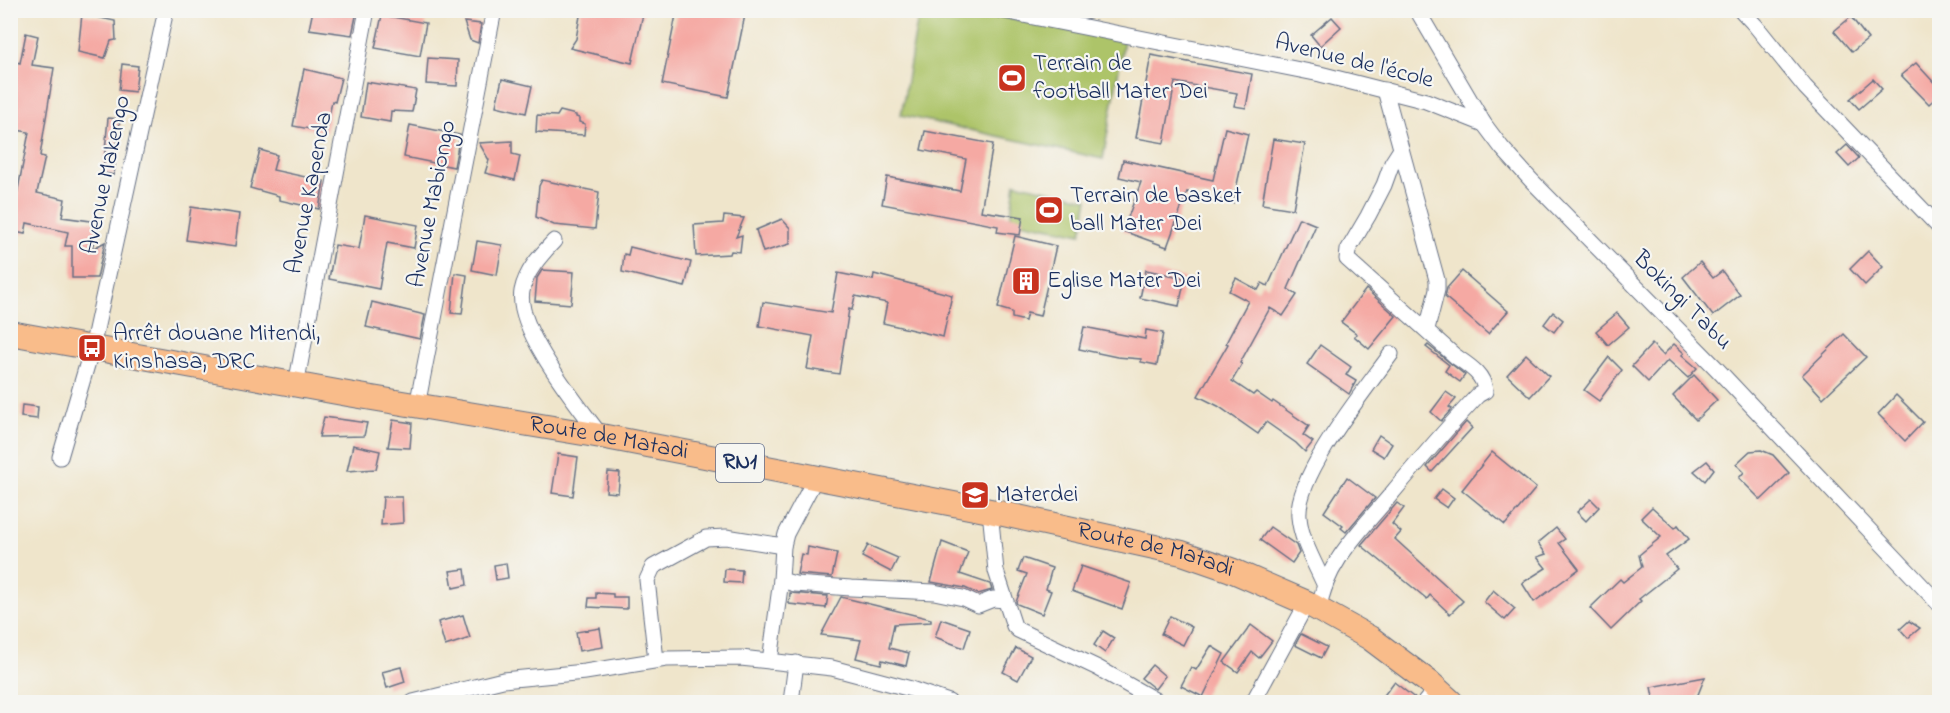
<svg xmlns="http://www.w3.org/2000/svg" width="1950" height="713" font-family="'Indie Flower',sans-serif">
<rect width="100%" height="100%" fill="#f6f6f2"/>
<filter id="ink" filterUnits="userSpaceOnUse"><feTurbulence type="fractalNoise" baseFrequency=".0167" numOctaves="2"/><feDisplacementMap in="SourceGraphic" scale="12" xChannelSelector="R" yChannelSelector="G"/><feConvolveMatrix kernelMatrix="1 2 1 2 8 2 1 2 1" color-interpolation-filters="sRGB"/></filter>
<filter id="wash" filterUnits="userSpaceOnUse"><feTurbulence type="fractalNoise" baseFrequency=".008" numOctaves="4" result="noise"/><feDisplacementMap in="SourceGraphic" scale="24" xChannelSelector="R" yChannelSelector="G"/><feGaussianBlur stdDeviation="1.35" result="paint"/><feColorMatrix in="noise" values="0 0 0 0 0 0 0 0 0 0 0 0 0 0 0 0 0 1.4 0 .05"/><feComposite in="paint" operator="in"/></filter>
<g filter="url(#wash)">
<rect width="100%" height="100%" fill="#efe5cb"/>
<!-- green -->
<g fill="#adc469" stroke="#647a64" stroke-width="1.5">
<polygon points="919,11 972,11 1124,40 1103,159 901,115"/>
<polygon points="1015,183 1088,199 1081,234 1010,220"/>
</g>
<g id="blocks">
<!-- building -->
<g fill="#f5a9a3">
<polygon points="313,10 354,10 356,16 352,35 309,29"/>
<polygon points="581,10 644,10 632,63 570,48 576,39"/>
<polygon points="677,10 746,10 728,97 662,84"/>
<polygon points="82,14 115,21 116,40 111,41 105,58 78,52"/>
<polygon points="382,15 426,23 420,56 375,48"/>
<polygon points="1332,17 1341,27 1320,46 1311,35"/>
<polygon points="1851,17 1868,39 1852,52 1834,31"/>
<polygon points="464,22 481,24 478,43 470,40"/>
<polygon points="26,33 38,36 32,65 54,68 40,156 45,157 37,193 65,199 62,217 98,222 92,249 105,242 97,278 72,278 72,246 65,246 68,232 27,223 25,234 10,231 29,132 10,129 10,95 16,62 20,63"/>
<polygon points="1151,55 1252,74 1246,108 1234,106 1237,93 1175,82 1164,143 1136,138"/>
<polygon points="428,58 458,60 457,86 426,84"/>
<polygon points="1916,63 1940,89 1940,94 1929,104 1901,75"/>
<polygon points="122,64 138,66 135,92 119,90"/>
<polygon points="304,69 341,78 335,102 332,101 326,132 293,126"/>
<polygon points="502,79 532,86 526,113 496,106"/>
<polygon points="1873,79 1882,89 1859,109 1850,99"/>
<polygon points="366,82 416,90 412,112 391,111 390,122 361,117"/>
<polygon points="560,111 576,115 576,117 579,118 579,122 585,124 584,135 536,132 537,115 557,116"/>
<polygon points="108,118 120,119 114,175 103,173"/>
<polygon points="410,125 460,135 454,167 404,157"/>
<polygon points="1225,128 1248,134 1233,203 1187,192 1167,247 1123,231 1141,182 1119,177 1123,160 1213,180"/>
<polygon points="925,131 993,144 981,211 1023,217 1020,235 997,232 998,226 882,204 887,177 960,191 966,159 921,150"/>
<polygon points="1273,139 1305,144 1293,209 1262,204"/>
<polygon points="512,141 512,154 520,156 515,180 485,173 489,160 479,143"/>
<polygon points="1847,145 1859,158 1849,167 1837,154"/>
<polygon points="260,150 277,155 273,170 324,181 319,209 279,200 279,196 250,188"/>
<polygon points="542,180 599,192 595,229 554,225 536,217 539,186"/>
<polygon points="191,207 239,214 235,247 186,240"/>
<polygon points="365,215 418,225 414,248 387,243 379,289 329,279 335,245 359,249"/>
<polygon points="724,216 744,218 736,237 742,235 740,252 731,251 730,254 696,256 694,225 723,223"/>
<polygon points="1299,218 1316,225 1288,289 1297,295 1283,316 1270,308 1240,363 1242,364 1232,381 1253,395 1256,392 1272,403 1273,401 1309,426 1303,435 1313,442 1305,452 1296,443 1266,422 1258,434 1218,406 1198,396 1228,344 1226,343 1248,301 1229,291 1236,278 1258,290 1262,283 1268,286"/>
<polygon points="782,219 790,228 790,244 763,252 756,230"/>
<polygon points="1015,236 1056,246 1040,316 1027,313 1025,321 1012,318 1012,312 998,308"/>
<polygon points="477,241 502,245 497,275 472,270"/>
<polygon points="630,247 691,262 685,287 622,272 624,254 628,255"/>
<polygon points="1868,251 1883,267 1865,285 1850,269"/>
<polygon points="1700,262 1713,278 1722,271 1740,295 1713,316 1683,277"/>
<polygon points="542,270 574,272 571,304 535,301 537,278"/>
<polygon points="1146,270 1185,278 1179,306 1140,298"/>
<polygon points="1462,271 1508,311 1488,334 1445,297 1447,288"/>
<polygon points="455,273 467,275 462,314 451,313"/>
<polygon points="838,273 873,280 874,274 952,295 943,337 883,323 887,303 855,296 852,310 849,309 839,374 807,369 813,336 759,326 763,302 831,313"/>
<polygon points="1366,289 1396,316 1369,349 1354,336 1357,334 1341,322"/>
<polygon points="372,302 425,315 420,339 366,327"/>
<polygon points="1553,312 1563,320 1554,332 1544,324"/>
<polygon points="1617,313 1629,327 1608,345 1596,331"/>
<polygon points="1084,327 1145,339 1146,330 1163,333 1157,365 1141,362 1141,359 1117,357 1079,349"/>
<polygon points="1844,334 1866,357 1823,398 1802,375"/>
<polygon points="1652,344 1663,355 1674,344 1684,353 1682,355 1697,368 1688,378 1668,360 1648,382 1632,366"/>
<polygon points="1320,345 1351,367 1346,375 1356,381 1349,394 1307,364"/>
<polygon points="1428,345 1465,375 1460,382 1445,371 1449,365 1426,347"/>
<polygon points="1526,354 1549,376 1530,397 1507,375"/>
<polygon points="1609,357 1622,370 1599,401 1584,390"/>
<polygon points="1694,375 1717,400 1696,420 1673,396"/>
<polygon points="1446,392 1456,399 1449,407 1452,409 1441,421 1431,412"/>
<polygon points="1896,395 1923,422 1905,441 1878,414"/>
<polygon points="22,405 38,407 37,419 21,417"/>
<polygon points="324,417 367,423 364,436 319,437"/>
<polygon points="393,420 412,423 410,448 388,447"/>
<polygon points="1466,422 1472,428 1432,472 1427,467"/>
<polygon points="1379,435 1392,444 1384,457 1371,449"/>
<polygon points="353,445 380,451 376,469 347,471"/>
<polygon points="1761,450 1773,455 1789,473 1761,500 1739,478 1744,472 1736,464 1750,451"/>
<polygon points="1492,452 1536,488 1505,525 1462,490"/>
<polygon points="558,454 578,457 573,496 552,493"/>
<polygon points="1707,461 1714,469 1705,481 1694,471"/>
<polygon points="608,472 620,473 618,493 606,492"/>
<polygon points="1347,477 1375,498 1346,532 1341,528 1343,526 1324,512"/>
<polygon points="1442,489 1454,498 1447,508 1434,499"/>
<polygon points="383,497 402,497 403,523 381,525"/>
<polygon points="1591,499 1599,507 1586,521 1577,512"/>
<polygon points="1397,503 1404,508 1392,524 1401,532 1395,539 1463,601 1450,614 1430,595 1427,599 1361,545"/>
<polygon points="1652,507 1675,528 1678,525 1689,539 1666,556 1677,569 1639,599 1641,601 1611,630 1590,608 1620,579 1623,582 1642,567 1639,555 1661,537 1641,518"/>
<polygon points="1270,527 1296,545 1299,553 1292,563 1260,540"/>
<polygon points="1556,528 1565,539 1559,543 1579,569 1534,602 1522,583 1546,568 1537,557 1546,554 1538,543"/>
<polygon points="942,542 968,552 960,574 990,584 992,590 978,594 965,588 931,582"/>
<polygon points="868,545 898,558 891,572 862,557"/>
<polygon points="808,547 837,553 832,577 797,574 801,554 807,555"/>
<polygon points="1023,558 1052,568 1046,589 1051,591 1042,614 1017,604 1016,602 1027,574 1018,571"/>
<polygon points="506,563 508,578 496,580 494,565"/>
<polygon points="1081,566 1131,583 1122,609 1072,591"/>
<polygon points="465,569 467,585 453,588 450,571"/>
<polygon points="725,569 742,570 741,583 724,582"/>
<polygon points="1493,590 1515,609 1505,620 1484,602"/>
<polygon points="596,593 613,594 613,597 627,597 627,609 588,607 589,598 596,598"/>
<polygon points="790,593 828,596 826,608 789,604"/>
<polygon points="841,597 931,619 931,622 894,624 889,648 909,653 906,666 882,660 881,664 856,658 861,640 821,635"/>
<polygon points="463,615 470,638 445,646 438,622"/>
<polygon points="1170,616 1192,627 1183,645 1161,634"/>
<polygon points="941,619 970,629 964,648 935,637"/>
<polygon points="1909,621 1920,628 1908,638 1900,629"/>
<polygon points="1251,625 1272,641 1259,658 1252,652 1238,672 1224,662"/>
<polygon points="600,628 603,647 579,651 576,632"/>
<polygon points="1103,631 1114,638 1105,653 1094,645"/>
<polygon points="1301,634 1327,647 1321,658 1295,645"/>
<polygon points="1211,646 1224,654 1203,697 1181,686 1191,667 1196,670"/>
<polygon points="1016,648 1031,656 1018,680 1003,672"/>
<polygon points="1152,665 1165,676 1155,689 1141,678"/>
<polygon points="401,667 405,682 387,688 382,672"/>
<polygon points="1705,677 1695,702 1654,702 1651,687"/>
<polygon points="1394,682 1416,699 1416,702 1379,702"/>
</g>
</g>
</g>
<g filter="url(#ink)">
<use href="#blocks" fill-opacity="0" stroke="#656f84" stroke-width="1.5"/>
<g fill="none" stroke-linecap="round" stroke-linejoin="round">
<!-- minor casing -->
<g stroke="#656f84" stroke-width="17">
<g id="minor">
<polyline points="999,10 1320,74 1426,101 1484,124"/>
<polyline points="1417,10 1484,124 1502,148 1531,180 1716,368 1940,605"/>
<polyline points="1741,10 1755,25 1805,87 1940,228"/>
<polyline points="1385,90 1437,280 1437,290 1427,329"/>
<path d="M554 241C540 256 526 271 522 291 515 329 579 406 601 436"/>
<polyline points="296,385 367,10"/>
<polyline points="417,406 494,10"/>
<polyline points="60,457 92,348 166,10"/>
<polyline points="816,477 786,534 783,546 781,580 795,584 851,588 934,592 963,598 978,605 993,599 1005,600"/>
<polyline points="990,511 996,571 1014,626 1018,630 1098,668 1158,702"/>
<path d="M1325 586C1316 565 1301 541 1299 517 1295 475 1366 389 1391 354"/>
<path d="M1319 610C1324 565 1360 531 1388 498 1417 463 1447 428 1478 395L1485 391C1484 374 1468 365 1455 356L1347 259 1348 250 1368 216 1384 185 1392 163 1401 149"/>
<polyline points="656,660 647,580 653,567 706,538 726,537 783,546"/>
<polyline points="770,661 781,580"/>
<polyline points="413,702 503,680 585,672 666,659 741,658 832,668 911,689 949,702"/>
<polyline points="791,702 796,663"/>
<polyline points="1253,702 1307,603"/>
<polyline points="1425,702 1435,690"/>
</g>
</g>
<!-- trunk casing -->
<g stroke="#656f84" stroke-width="26">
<g id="trunk">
<path id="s1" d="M10 333 348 394 601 436 990 511 1182 553 1231 570 1307 603 1370 638 1430 683 1451 702"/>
</g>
</g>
<!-- minor -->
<use href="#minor" stroke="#fff" stroke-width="15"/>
<!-- trunk -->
<use href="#trunk" stroke="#f9bc8a" stroke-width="24"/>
</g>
</g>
<!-- icons -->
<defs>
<g id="stadium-square" transform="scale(1.5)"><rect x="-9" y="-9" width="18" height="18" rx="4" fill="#c8321e" stroke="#f6f6f2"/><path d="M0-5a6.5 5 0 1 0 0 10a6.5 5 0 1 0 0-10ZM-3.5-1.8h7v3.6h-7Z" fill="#fff"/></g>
<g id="building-square" transform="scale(1.5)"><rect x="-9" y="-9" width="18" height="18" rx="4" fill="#c8321e" stroke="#f6f6f2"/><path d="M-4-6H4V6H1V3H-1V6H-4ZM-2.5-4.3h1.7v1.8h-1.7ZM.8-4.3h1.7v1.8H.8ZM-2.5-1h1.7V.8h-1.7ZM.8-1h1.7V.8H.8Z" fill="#fff"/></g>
<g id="bus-square" transform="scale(1.5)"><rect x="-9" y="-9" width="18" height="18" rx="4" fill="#c8321e" stroke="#f6f6f2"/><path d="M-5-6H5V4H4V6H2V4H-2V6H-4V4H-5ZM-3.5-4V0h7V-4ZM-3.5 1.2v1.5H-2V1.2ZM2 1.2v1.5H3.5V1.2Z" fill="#fff"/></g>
<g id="school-square" transform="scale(1.5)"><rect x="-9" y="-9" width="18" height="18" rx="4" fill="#c8321e" stroke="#f6f6f2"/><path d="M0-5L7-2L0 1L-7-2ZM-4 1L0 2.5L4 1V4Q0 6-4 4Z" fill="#fff"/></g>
</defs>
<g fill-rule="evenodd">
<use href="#stadium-square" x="1012" y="78"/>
<use href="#stadium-square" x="1049" y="210"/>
<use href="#building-square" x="1026" y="281"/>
<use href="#bus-square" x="92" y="348"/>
<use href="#school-square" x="975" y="495"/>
</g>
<g text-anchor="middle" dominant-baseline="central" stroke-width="4.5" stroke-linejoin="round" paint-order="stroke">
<!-- shield labels -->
<rect fill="#f6f6f2" stroke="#5d6b8a" stroke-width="1.5" x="716" y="444" width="48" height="38" rx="4.5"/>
<g font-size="22" font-weight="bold" fill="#1b2f5e">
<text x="740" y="463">RN1</text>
</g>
<!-- street labels -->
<g font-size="24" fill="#1b2f5e" stroke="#f6f6f2">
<text transform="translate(1354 62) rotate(14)">Avenue de l'école</text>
<text transform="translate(107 175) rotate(-78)">Avenue Makengo</text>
<text transform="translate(310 193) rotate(-79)">Avenue Kapenda</text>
<text transform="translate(433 204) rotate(-79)">Avenue Mabiongo</text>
<text transform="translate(1682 301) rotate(45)">Bokingi Tabu</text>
<text stroke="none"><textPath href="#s1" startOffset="608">Route de Matadi</textPath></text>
<text stroke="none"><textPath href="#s1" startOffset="1166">Route de Matadi</textPath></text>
</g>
<!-- poi labels -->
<g font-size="24" fill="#1b2f5e" stroke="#f6f6f2" text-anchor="start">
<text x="1033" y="64">Terrain de<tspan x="1033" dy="28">football Mater Dei</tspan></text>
<text x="1070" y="196">Terrain de basket<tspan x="1070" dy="28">ball Mater Dei</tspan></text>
<text x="1047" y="281">Eglise Mater Dei</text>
<text x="113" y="334">Arrêt douane Mitendi,<tspan x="113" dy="28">Kinshasa, DRC</tspan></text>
<text x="996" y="495">Materdei</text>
</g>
</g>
<!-- margin -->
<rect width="1950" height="713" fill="none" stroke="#f6f6f2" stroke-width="36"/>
</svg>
